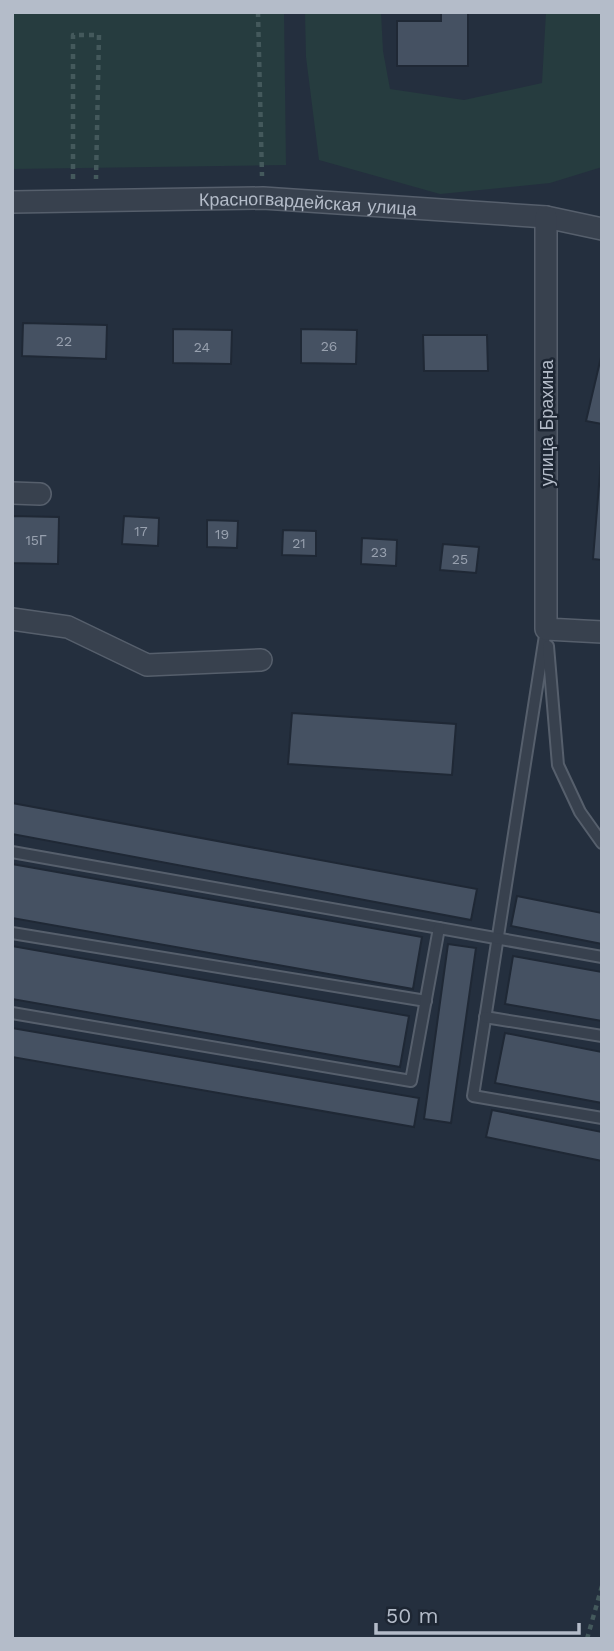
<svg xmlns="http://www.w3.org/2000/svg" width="614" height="1651" font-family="'Work Sans',sans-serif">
<rect width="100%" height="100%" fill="#242f3e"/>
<!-- green -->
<g fill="#263c3f">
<polygon points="12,12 284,12 286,165 12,169"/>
<polygon points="305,12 381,12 383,51 390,89 464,100 542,83 546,12 602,12 602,167 550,183 440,194 319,160 306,57"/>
</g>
<!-- building -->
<g fill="#455162" stroke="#1f2835" stroke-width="2">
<polygon points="441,12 468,12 468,66 397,66 397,21 441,21"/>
<polygon points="23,323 107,325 106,359 22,356"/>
<polygon points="173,329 232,330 231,364 173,363"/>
<polygon points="301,329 357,330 356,364 301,363"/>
<polygon points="423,335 487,335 488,371 424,371"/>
<polygon points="602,353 602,424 586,421"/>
<polygon points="601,461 602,461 602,560 593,559"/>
<polygon points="12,516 59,517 58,564 12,563"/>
<polygon points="124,516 159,518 158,546 122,544"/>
<polygon points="207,520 238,521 237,548 207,547"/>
<polygon points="283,530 316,531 316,556 282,555"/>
<polygon points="362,538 397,540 396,566 361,564"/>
<polygon points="443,544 479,547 476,573 440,570"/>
<polygon points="292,713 456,724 452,775 288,764"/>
<polygon points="12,803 477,889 471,920 12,834"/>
<polygon points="12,864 422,937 413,989 12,918"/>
<polygon points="517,896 602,913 602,944 511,926"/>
<polygon points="448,944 476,948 451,1123 424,1119"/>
<polygon points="12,946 409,1016 400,1067 12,999"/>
<polygon points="513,956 602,972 602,1021 505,1004"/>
<polygon points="12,1028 419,1098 414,1127 12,1057"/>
<polygon points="505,1033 602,1052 602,1103 495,1083"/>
<polygon points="492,1110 602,1132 602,1161 486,1137"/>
</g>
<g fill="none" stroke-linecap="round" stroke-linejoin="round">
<!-- lane casing -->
<g stroke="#565f6c" stroke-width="14">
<g id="lane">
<polyline points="546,629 473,1096 602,1118"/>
<polyline points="548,646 558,765 580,812 602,843"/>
<polyline points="12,852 602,957"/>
<polyline points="12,933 426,1001"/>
<polyline points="12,1013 411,1081 439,928"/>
<polyline points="485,1017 602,1036"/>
</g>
</g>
<!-- street casing -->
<g stroke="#565f6c" stroke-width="24">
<g id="street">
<path id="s1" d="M12 202 263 198 546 217 602 229"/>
<polyline points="546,217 546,629 602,632"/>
<polyline points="12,493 40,494"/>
<polyline points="12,619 68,627 147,665 261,660"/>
</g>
</g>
<!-- path -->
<g stroke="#44595c" stroke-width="4.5" stroke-dasharray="5 5" stroke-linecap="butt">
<polyline points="258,12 262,176"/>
<polyline points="73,179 73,35 99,35 96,179"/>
<polyline points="587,1639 602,1586"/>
</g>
<!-- lane -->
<use href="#lane" stroke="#38414e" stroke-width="10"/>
<!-- street -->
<use href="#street" stroke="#38414e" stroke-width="21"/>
</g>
<g text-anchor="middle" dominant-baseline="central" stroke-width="5" stroke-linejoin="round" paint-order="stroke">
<!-- number labels -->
<g font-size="14" fill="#98a1af">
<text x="64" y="341">22</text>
<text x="329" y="346">26</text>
<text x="202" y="347">24</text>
<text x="141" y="531">17</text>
<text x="222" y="534">19</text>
<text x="36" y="540">15Г</text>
<text x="299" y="543">21</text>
<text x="379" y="552">23</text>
<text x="460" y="559">25</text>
</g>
<!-- street labels -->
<g font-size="18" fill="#b4bcc9" stroke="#1d2633">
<text stroke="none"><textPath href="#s1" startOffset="296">Красногвардейская улица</textPath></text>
<text transform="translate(546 423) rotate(-90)">улица Брахина</text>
</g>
</g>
<!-- border -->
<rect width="614" height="1651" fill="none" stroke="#b4bcc9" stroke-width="28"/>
<!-- scale -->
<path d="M376 1623v10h203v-10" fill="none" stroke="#b4bcc9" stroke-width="3.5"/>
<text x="386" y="1623" font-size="21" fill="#b4bcc9" stroke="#1d2633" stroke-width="5" paint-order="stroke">50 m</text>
</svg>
